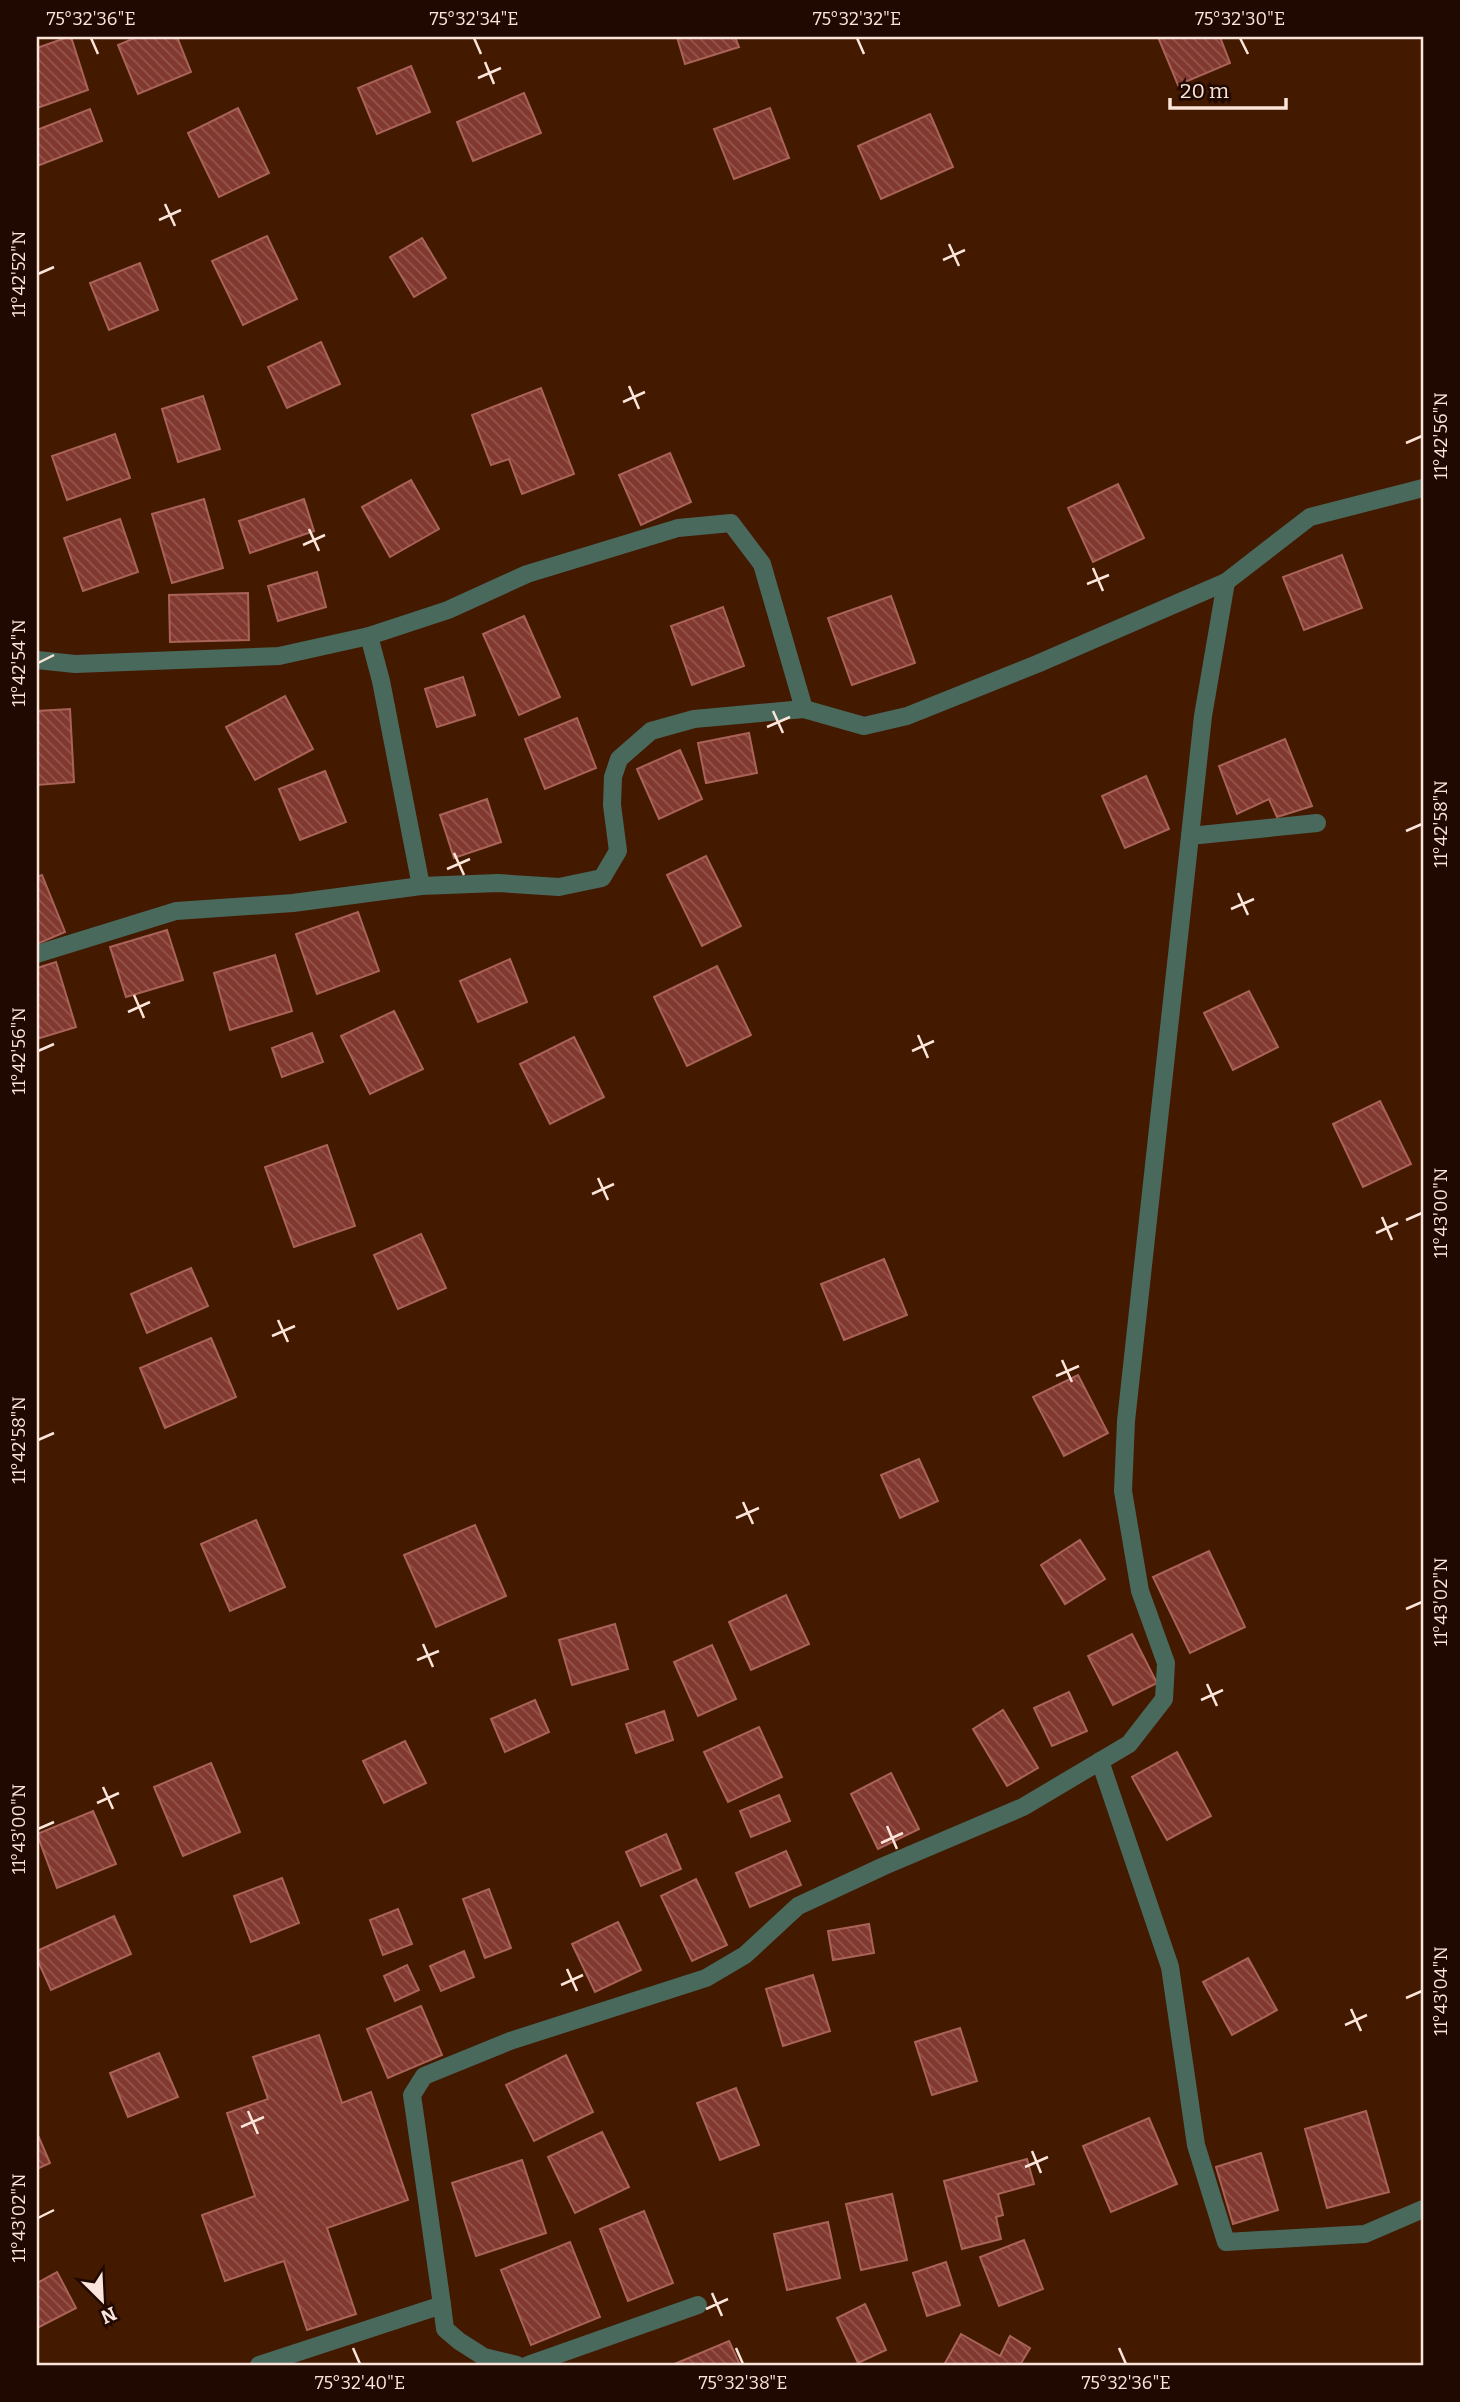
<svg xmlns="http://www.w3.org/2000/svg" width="1460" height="2402" font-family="Bitter,serif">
<defs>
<pattern id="building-back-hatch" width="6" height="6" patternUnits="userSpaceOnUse" patternTransform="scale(1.75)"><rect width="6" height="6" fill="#81382f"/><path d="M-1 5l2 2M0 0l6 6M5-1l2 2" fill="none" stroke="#94554d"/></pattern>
</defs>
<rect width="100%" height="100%" fill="#431900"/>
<!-- building -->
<g fill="url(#building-back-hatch)" stroke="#a96359" stroke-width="2">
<polygon points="68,37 71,37 88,90 37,108 37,48"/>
<polygon points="137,37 177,37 191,72 138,94 118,45"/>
<polygon points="677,37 735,37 739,47 685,64"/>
<polygon points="1158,37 1220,37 1230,63 1178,85"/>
<polygon points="411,66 430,112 377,134 358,88"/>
<polygon points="524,93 541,133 473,161 457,122"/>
<polygon points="238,108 269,173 219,197 188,133"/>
<polygon points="770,108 789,158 734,179 714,129"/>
<polygon points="90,109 102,141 37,166 37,130"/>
<polygon points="930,114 953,167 881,199 858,146"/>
<polygon points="267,236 297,299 243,325 212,261"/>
<polygon points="422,238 446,278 414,297 390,257"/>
<polygon points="140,263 158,310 109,330 90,283"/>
<polygon points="321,342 340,384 287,408 268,367"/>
<polygon points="541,388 574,474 522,494 509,459 491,465 472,415"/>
<polygon points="203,396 220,449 178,462 162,409"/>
<polygon points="115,434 130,478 67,500 52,456"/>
<polygon points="670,453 691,502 641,525 619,475"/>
<polygon points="411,480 439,529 390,557 362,507"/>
<polygon points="1118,484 1144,538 1093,562 1068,508"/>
<polygon points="204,499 223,568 172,583 152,514"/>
<polygon points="304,499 314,531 250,553 239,521"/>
<polygon points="120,519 138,572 83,591 64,538"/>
<polygon points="1342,555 1362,608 1304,630 1283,577"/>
<polygon points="317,572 326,607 278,621 268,586"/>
<polygon points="248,593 249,640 170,642 169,595"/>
<polygon points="891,596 915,663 852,685 828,618"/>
<polygon points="723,607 744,666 692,685 671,626"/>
<polygon points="524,616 560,697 519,715 483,634"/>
<polygon points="463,677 475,715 437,727 425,689"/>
<polygon points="285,696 313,749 255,780 226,727"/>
<polygon points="70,709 74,782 37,785 37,711"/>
<polygon points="577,718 596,768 545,789 525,739"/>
<polygon points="749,733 757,773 706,783 698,743"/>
<polygon points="1285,739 1312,806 1277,817 1269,799 1237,814 1219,766"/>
<polygon points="680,750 702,799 659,819 637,769"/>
<polygon points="325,771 346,822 300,840 279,789"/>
<polygon points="1146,776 1169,829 1125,848 1102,796"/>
<polygon points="487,799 501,842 454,858 440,815"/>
<polygon points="706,856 741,926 702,946 667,875"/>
<polygon points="42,875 65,932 37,944 37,877"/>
<polygon points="358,912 379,971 317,994 296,934"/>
<polygon points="167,930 183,980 126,997 110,947"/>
<polygon points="275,955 292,1011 230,1030 214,973"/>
<polygon points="510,959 527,1002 478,1022 460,981"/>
<polygon points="56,962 76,1027 37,1039 37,968"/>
<polygon points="717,966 751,1035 687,1066 654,997"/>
<polygon points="1249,991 1278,1047 1233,1070 1204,1013"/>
<polygon points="394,1011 423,1069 370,1094 341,1036"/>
<polygon points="312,1033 323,1062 282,1077 272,1048"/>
<polygon points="574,1037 604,1097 550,1124 520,1064"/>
<polygon points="1380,1101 1411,1164 1363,1187 1333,1124"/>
<polygon points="327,1145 355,1226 294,1247 265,1167"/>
<polygon points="421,1234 446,1288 398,1309 374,1255"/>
<polygon points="884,1259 907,1315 844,1340 821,1284"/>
<polygon points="191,1268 208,1306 147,1333 131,1294"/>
<polygon points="211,1338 236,1397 165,1428 140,1368"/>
<polygon points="1078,1375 1108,1433 1064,1456 1033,1397"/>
<polygon points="919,1459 938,1501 900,1518 881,1475"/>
<polygon points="256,1520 285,1587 230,1611 201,1544"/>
<polygon points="475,1525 506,1596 436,1627 404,1555"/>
<polygon points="1080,1540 1105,1579 1065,1604 1041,1565"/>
<polygon points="1209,1551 1245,1627 1190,1653 1153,1577"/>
<polygon points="786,1595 809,1644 751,1670 729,1622"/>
<polygon points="615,1624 628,1669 572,1685 559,1640"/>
<polygon points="1132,1634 1157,1683 1113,1705 1088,1656"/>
<polygon points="712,1645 736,1699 698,1716 674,1662"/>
<polygon points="1069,1692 1087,1731 1052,1746 1034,1708"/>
<polygon points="535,1700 549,1732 505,1752 491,1719"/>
<polygon points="1003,1710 1038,1768 1007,1786 973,1729"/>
<polygon points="664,1711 673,1740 636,1753 626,1724"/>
<polygon points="759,1727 782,1777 728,1802 704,1752"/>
<polygon points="405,1741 426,1783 384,1803 363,1761"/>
<polygon points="1177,1752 1211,1816 1167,1840 1132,1777"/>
<polygon points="211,1763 240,1832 183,1856 154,1787"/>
<polygon points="891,1773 919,1829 878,1849 851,1794"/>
<polygon points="779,1795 790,1821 751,1837 740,1811"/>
<polygon points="93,1811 116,1864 57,1888 37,1834"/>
<polygon points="666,1834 681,1869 641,1886 626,1852"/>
<polygon points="786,1851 801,1885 750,1907 736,1873"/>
<polygon points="282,1878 299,1923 251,1942 234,1896"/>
<polygon points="696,1879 727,1945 692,1961 661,1896"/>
<polygon points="489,1889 511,1948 485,1958 463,1899"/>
<polygon points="398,1909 412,1944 383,1955 370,1920"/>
<polygon points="114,1916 131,1954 51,1990 37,1959 37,1951"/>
<polygon points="618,1922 641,1970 595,1992 572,1944"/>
<polygon points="869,1924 874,1953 833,1960 828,1931"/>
<polygon points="464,1951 474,1977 441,1991 430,1966"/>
<polygon points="1248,1958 1277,2010 1232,2035 1203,1982"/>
<polygon points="407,1965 419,1990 395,2001 384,1976"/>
<polygon points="813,1975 830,2031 783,2046 766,1989"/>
<polygon points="421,2006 442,2055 388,2078 367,2029"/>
<polygon points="960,2028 977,2081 932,2095 915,2042"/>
<polygon points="319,2035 342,2103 371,2092 408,2200 327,2228 356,2314 307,2330 284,2261 225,2281 202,2215 255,2196 227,2113 268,2099 253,2057"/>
<polygon points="159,2053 178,2097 128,2117 110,2073"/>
<polygon points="566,2055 593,2112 534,2141 506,2085"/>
<polygon points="736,2088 759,2145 720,2160 697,2103"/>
<polygon points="1366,2111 1389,2192 1327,2208 1305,2129"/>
<polygon points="1149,2118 1177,2184 1111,2212 1083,2146"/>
<polygon points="602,2132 629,2187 575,2213 548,2157"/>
<polygon points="37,2133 50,2163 37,2169"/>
<polygon points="1261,2153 1278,2210 1233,2224 1216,2167"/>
<polygon points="1027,2159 1034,2184 998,2194 1003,2215 996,2217 1001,2239 962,2249 944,2181"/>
<polygon points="522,2160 546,2233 476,2256 452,2183"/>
<polygon points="892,2194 907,2260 861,2270 846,2204"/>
<polygon points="644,2211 673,2283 628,2301 600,2229"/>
<polygon points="828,2222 840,2278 787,2290 774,2234"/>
<polygon points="1024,2240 1043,2289 999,2306 980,2257"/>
<polygon points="570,2242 600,2317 531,2345 501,2270"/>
<polygon points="946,2262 960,2305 927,2316 913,2273"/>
<polygon points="57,2272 76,2308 37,2328 37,2283"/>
<polygon points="865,2304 886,2350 858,2363 837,2318"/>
<polygon points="961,2334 1000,2356 1010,2336 1030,2348 1020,2365 944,2365"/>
<polygon points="729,2341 740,2365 672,2365"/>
</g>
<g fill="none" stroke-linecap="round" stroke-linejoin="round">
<!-- minor -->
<g stroke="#49695d" stroke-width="18">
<polyline points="369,636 448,610 527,574 678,528 731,523 762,564 804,709"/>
<polyline points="37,660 75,664 279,656 369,636 381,681 421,886"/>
<polyline points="1190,836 1203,716 1226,582"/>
<polyline points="37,954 176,911 293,903 421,886 498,883 559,887 602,878 618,851 612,805 613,777 619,759 651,731 694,719 804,709 864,726 907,716 1037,664 1226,582 1310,517 1423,488"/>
<polyline points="1100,1761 1170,1967 1196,2145 1226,2242 1365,2234 1423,2209"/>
<polyline points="442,2305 412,2095 424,2076 510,2041 706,1978 745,1955 798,1906 884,1866 1023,1807 1129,1744 1164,1699 1166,1663 1140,1591 1123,1491 1126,1421 1190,836 1317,823"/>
<polyline points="259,2365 442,2305 445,2329 459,2341 484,2357 517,2365"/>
<polyline points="528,2365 698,2305"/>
</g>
</g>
<!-- ticks -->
<path fill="none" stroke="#fbe5da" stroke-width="2.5" d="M91 38 98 54M474 38 481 54M857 38 864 54M1240 38 1248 54M485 62 494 84M478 78 501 68M165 204 175 226M159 220 181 210M949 244 959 266M943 260 965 250M38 274 54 267M629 386 639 409M623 402 645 392M1406 443 1422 436M309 529 319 551M303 545 325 535M1093 568 1103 591M1087 584 1109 575M38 663 54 655M773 711 783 733M767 727 790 717M1406 831 1422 824M454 853 464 875M447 869 470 859M1238 893 1248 915M1231 909 1254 899M134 995 144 1018M128 1012 150 1002M918 1035 928 1058M38 1051 54 1044M912 1051 934 1041M598 1178 608 1200M592 1194 614 1184M1382 1217 1392 1240M1406 1220 1422 1213M1376 1233 1398 1223M278 1320 288 1342M272 1336 295 1326M1062 1360 1072 1382M1056 1376 1079 1366M38 1440 54 1433M743 1502 753 1524M736 1518 759 1508M1406 1609 1422 1602M423 1644 433 1667M417 1660 439 1651M1207 1684 1217 1706M1201 1700 1223 1690M103 1787 113 1809M97 1803 119 1793M887 1826 897 1849M38 1829 54 1822M881 1843 903 1833M567 1969 577 1991M561 1985 583 1975M1406 1998 1422 1991M1351 2009 1361 2031M1345 2025 1367 2015M248 2111 258 2134M241 2127 264 2117M1032 2151 1041 2173M1025 2167 1048 2157M38 2218 54 2210M712 2293 722 2316M706 2309 728 2299M353 2348 360 2364M736 2348 743 2364M1119 2348 1126 2364"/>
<!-- border -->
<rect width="1460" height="2402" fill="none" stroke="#200900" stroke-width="77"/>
<!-- north arrow -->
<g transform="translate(102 2300) rotate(156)" stroke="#200900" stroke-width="5" paint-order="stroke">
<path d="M0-5L12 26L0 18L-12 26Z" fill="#fbe5da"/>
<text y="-10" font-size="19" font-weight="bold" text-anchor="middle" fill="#fbe5da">N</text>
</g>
<!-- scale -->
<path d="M1170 98v10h116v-10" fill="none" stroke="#fbe5da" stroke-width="3.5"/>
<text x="1180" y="98" font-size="21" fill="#fbe5da" stroke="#200900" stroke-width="5" paint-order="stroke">20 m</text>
<rect x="38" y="38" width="1384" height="2326" fill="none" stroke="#fbe5da" stroke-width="2.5"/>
<g font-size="18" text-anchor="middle" fill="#fbe5da">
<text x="91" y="25">75°32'36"E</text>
<text x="474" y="25">75°32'34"E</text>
<text x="857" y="25">75°32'32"E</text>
<text x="1240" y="25">75°32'30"E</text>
<text transform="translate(19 274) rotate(-90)" y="6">11°42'52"N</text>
<text transform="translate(1441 436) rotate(-90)" y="6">11°42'56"N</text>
<text transform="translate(19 663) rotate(-90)" y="6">11°42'54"N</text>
<text transform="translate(1441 824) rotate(-90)" y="6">11°42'58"N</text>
<text transform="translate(19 1051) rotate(-90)" y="6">11°42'56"N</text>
<text transform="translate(1441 1213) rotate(-90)" y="6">11°43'00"N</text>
<text transform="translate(19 1440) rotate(-90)" y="6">11°42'58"N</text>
<text transform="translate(1441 1602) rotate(-90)" y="6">11°43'02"N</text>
<text transform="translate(19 1829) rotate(-90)" y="6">11°43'00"N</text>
<text transform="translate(1441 1991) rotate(-90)" y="6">11°43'04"N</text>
<text transform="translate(19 2218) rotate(-90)" y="6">11°43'02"N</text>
<text x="360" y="2389">75°32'40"E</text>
<text x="743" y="2389">75°32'38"E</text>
<text x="1126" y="2389">75°32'36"E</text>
</g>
</svg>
